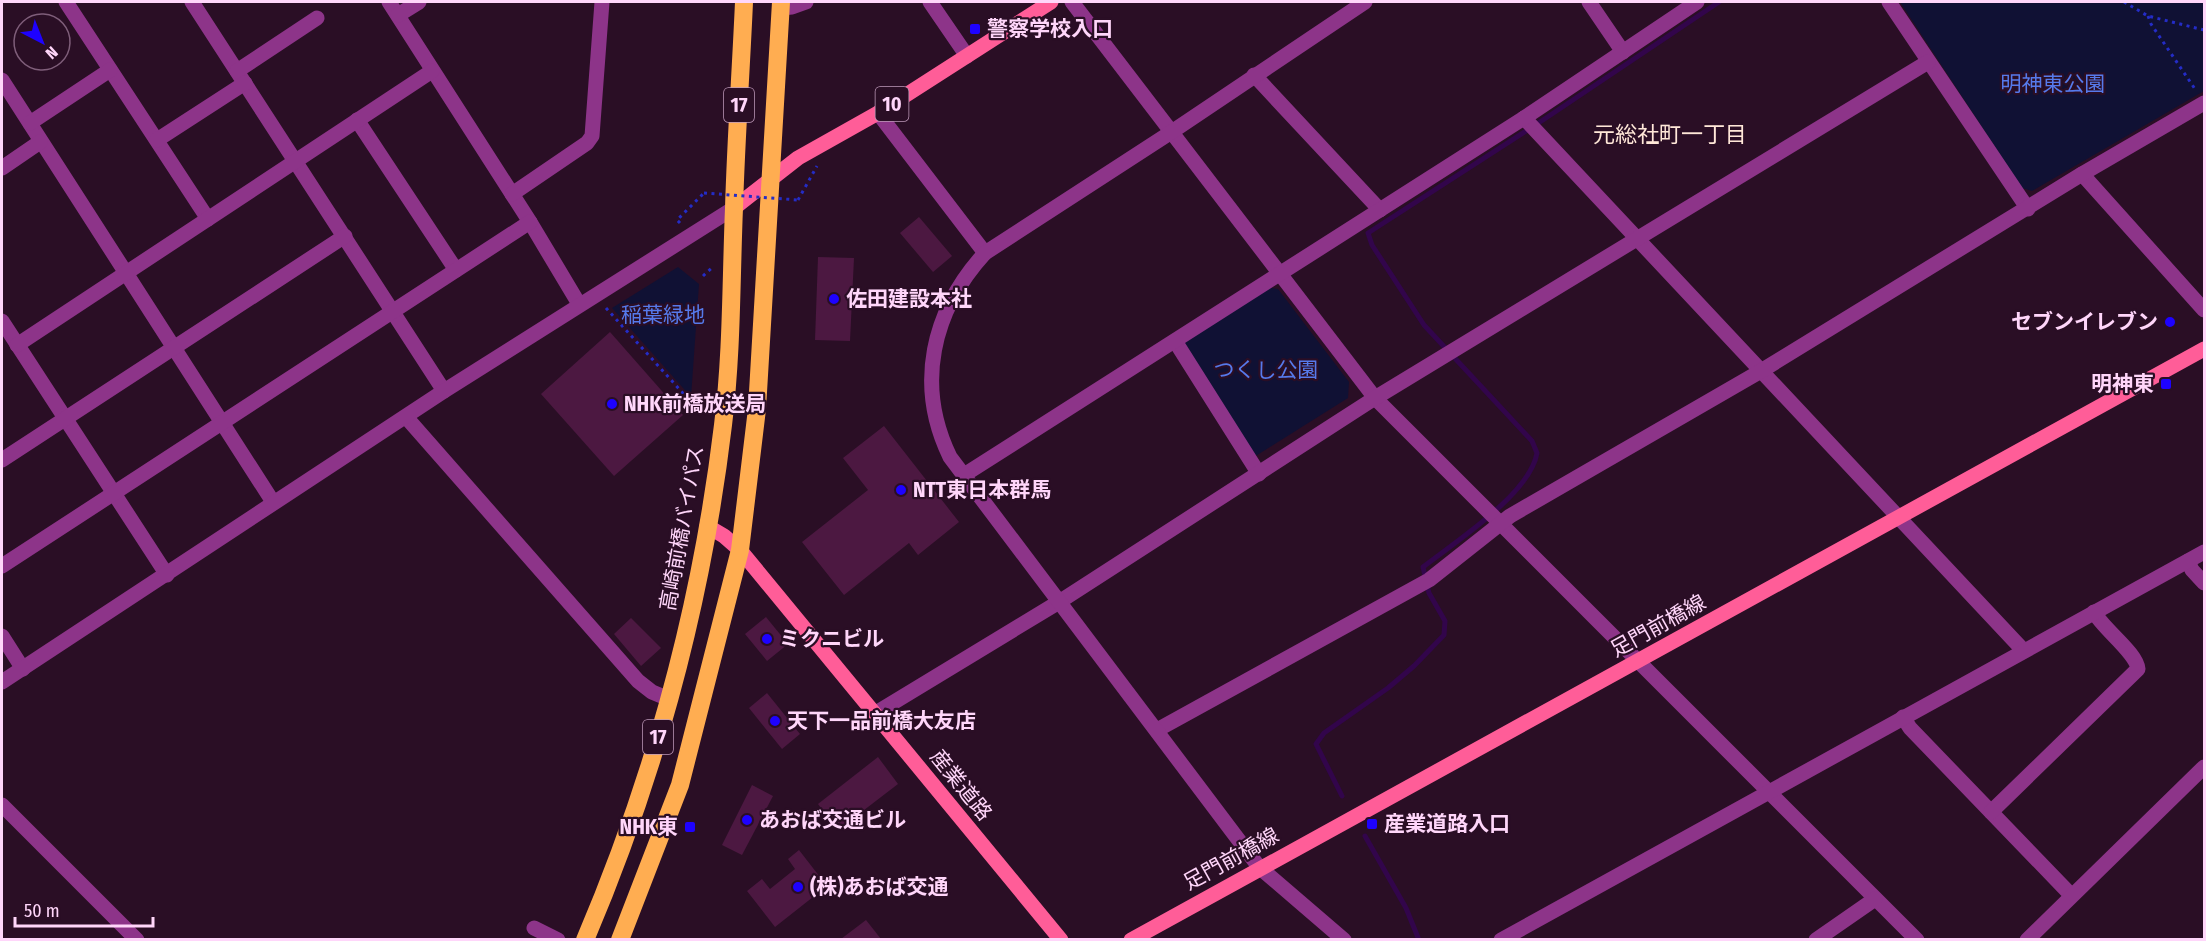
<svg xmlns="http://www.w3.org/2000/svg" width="2206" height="941" font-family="'Fira Sans Condensed','Noto Sans JP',sans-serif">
<rect width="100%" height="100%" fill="#2a0e25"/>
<!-- green -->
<g fill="#101134">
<polygon points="1900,2 2204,2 2204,91 2032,191 2022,188"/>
<polygon points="678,267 699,284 691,397 612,308"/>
<polygon points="1265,287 1278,289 1349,382 1348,398 1254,457 1182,349 1184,338"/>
</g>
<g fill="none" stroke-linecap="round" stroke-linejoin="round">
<!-- stream -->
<g stroke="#32054b" stroke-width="5">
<path d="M1342 796 1316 744 1324 733 1388 688 1414 666 1444 635 1445 621 1429 593 1423 567C1455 542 1530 494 1537 453L1532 441 1424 325 1372 245 1368 233 1546 118 1719 2"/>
<polyline points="1365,836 1406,908 1419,940"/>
</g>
</g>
<!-- building -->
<g fill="#4c1841">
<polygon points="919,217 952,256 933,272 900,233"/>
<polygon points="818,257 854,258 850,341 815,340"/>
<polygon points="610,332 683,415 614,476 541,394"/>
<polygon points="884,426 959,522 918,555 909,543 844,595 802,542 868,490 843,458"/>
<polygon points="766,617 788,644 767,661 745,634"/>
<polygon points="631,618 661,648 641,666 614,634"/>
<polygon points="767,693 800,734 782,749 749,708"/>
<polygon points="878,757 898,784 838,830 818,804"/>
<polygon points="752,785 773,796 742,855 722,845"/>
<polygon points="799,850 827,886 775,927 747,891 762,879 770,889 795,869 788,859"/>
<polygon points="866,920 881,939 841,939"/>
</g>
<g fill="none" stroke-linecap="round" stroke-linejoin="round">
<!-- path -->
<g stroke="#242cc6" stroke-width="3" stroke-dasharray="3 4.5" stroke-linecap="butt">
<polyline points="2124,2 2148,16 2204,30"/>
<polyline points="2148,16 2151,24 2195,89"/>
<polyline points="798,200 817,166"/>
<polyline points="680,223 677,220 704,193"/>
<polyline points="703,276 714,266"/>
<polyline points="606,308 699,411"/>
</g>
<!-- minor -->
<g stroke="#8d3489" stroke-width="15">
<polyline points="66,2 208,219"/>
<polyline points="192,2 444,391"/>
<polyline points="389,2 530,222 579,304"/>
<polyline points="930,2 967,56"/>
<polyline points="1072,2 1375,398 1917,940"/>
<polyline points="1589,2 1623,52"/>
<polyline points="1889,2 2028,209"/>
<polyline points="781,8 792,7 806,2"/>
<polyline points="398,15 419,2"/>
<polyline points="237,71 317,18"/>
<polyline points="1254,75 1380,210"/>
<polyline points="2,80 273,502"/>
<polyline points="878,113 985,253"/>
<polyline points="1524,118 2023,650"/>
<polyline points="357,120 456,270"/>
<polyline points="30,123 110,70"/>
<polyline points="157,140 245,83"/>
<polyline points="2,168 40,142"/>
<polyline points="2082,174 2204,310"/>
<polyline points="512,194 587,143 592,136 602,2"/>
<polyline points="2,321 167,575"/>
<polyline points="1175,341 1259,474"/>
<polyline points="17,345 432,71"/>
<polyline points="406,417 638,681 652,692 669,699"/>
<polyline points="2,460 345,236"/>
<polyline points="964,475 1524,118 1697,2"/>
<polyline points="2188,561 2192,570 2204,583"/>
<polyline points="2,566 530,222"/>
<polyline points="2,636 23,669"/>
<polyline points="2,682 444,391 734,208"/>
<polyline points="876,713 1059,602 1375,398 1928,62"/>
<polyline points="1903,717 1910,728 2071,895"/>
<polyline points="1157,730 1429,580 1510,516 1761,371 2082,174 2204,103"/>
<polyline points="2,805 137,940"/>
<path d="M1991 812 2138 669C2137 653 2103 629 2094 612"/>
<polyline points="534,928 558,940"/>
<path d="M1344 940 1259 867 950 457C915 385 932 311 985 253L1173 131 1365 2"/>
<polyline points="1501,940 2204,552"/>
<polyline points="1816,940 1875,899"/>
<polyline points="2027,940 2204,767"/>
</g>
<!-- major -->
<g stroke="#ff5d98" stroke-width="15">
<polyline points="734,208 798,158 878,113 1051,2"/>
<polyline points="707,526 724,536 740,550 1061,940"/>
<polyline points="1131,940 2204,349"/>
</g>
<!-- highway -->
<g stroke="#ffad51" stroke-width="18">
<path d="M585 940C655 776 702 601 723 425 732 353 731 280 734 208 736 139 741 70 744 2"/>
<polyline points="620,940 680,785 740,550 757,409 781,2"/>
</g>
<!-- path-bridge -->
<polyline stroke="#242cc6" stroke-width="3" stroke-dasharray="3 4.5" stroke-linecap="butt" points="704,193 798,200"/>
</g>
<!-- markers -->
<g fill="#1e02ff" stroke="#2a0e25" stroke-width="2">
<rect x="969" y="23" width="12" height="12" rx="3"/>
<circle cx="834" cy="299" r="6"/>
<circle cx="2170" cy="322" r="6"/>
<rect x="2160" y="378" width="12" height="12" rx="3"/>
<circle cx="612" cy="404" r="6"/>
<circle cx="901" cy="490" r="6"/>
<circle cx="767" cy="639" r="6"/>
<circle cx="775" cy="721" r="6"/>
<circle cx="747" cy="820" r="6"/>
<rect x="1366" y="818" width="12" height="12" rx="3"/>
<rect x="684" y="821" width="12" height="12" rx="3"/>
<circle cx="798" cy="887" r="6"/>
</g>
<g text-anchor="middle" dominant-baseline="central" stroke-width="4.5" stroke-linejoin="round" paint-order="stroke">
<!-- shield labels -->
<g fill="#2a0e25" stroke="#bf9aba" stroke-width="1.5">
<rect x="875.5" y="87" width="33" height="34" rx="4.5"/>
<rect x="724" y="88" width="30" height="34" rx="4.5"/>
<rect x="643" y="720" width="30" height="34" rx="4.5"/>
</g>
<g font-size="20" font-weight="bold" fill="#ffd6fa">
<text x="892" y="104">10</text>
<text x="739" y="105">17</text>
<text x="658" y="737">17</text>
</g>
<!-- poi labels -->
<g font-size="21" font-weight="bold" fill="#ffd6fa" stroke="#2a0e25" text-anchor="start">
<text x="987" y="29">警察学校入口</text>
<text x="846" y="299">佐田建設本社</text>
<text x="2158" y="322" text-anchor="end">セブンイレブン</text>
<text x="2154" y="384" text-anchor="end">明神東</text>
<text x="624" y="404">NHK前橋放送局</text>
<text x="913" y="490">NTT東日本群馬</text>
<text x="779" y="639">ミクニビル</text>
<text x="787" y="721">天下一品前橋大友店</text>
<text x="759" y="820">あおば交通ビル</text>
<text x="1384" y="824">産業道路入口</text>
<text x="678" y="827" text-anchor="end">NHK東</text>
<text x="810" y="887">(株)あおば交通</text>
</g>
<!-- park labels -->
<g font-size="21" fill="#567aeb" stroke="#2a0e25">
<text x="2053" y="84">明神東公園</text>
<text x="663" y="315">稲葉緑地</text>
<text x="1266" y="370">つくし公園</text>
</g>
<!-- street labels -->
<g font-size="21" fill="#ffd6fa" stroke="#2a0e25">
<text transform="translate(682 528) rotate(-80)">高崎前橋バイパス</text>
<text transform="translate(1658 626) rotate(-29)">足門前橋線</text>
<text transform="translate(961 785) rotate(51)">産業道路</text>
<text transform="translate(1231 859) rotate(-29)">足門前橋線</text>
</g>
<!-- neighbourhood labels -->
<g font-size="22" fill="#ffe7d8" stroke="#2a0e25">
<text x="1670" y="134">元総社町一丁目</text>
</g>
</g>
<!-- border -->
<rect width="2206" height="941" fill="none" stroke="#ffd6fa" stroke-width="6"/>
<!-- north arrow -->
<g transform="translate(42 42) rotate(138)"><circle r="28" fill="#2a0e25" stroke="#7f5e7a" stroke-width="1.5"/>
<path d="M0-4.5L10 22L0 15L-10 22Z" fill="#1e02ff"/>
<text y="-9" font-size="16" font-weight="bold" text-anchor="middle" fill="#ffd6fa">N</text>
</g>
<!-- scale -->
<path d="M15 917v9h138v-9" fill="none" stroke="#ffd6fa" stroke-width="3"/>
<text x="24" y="917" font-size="18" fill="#ffd6fa" stroke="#2a0e25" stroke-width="4.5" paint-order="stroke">50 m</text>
</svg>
